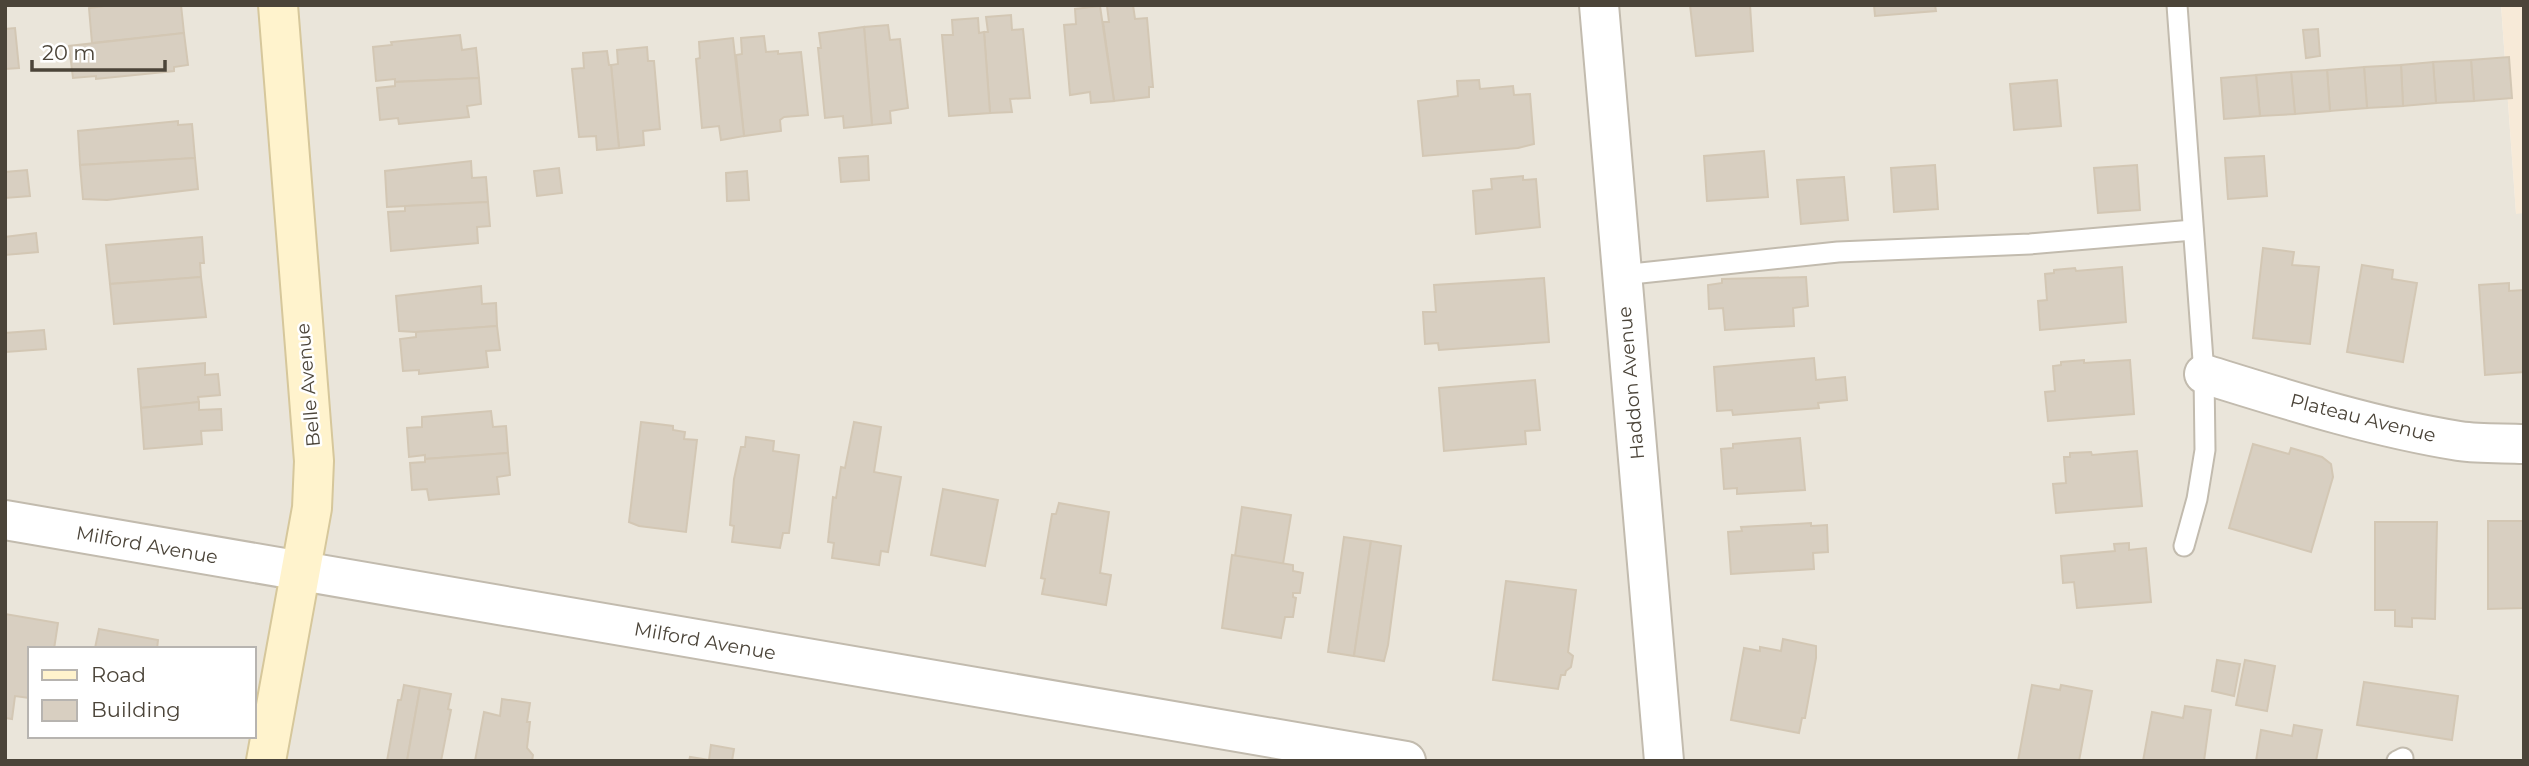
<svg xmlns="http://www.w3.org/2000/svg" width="2529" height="766" font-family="Montserrat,sans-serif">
<rect width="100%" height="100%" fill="#f6f3ec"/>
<!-- residential -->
<path fill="#eae5da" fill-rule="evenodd" d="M5 5H2501L2516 213H2524V761H5ZM30 649H254V736H30Z"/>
<!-- commercial -->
<polygon fill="#f7ead8" points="2501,5 2524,5 2524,213 2516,214"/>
<!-- building -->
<g fill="#d8cfc1" stroke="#d3c7b4" stroke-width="2">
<polygon points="112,5 181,5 184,33 92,43 89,8"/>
<polygon points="1133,5 1135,19 1147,18 1153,87 1149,87 1149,97 1114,101 1103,22 1109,22 1107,6"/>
<polygon points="1690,5 1750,5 1753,51 1696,56"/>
<polygon points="1874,5 1935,5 1936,11 1875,16"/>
<polygon points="1100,6 1114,101 1091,103 1090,92 1070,95 1064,25 1076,24 1075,9"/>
<polygon points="1011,15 1012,30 1023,29 1030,98 1010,99 1012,112 990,113 984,32 988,32 986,17"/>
<polygon points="978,18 979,33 984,32 990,113 949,116 942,35 953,35 952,20"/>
<polygon points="888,25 890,40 900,39 908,108 890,111 891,123 872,125 864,27"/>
<polygon points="864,27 872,125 844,128 843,116 825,118 818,48 821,48 819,33"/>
<polygon points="15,28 19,68 5,69 5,29"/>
<polygon points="2318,29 2320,56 2306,58 2303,30"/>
<polygon points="184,33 188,65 174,67 174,71 96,79 96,76 73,78 69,46"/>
<polygon points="460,35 462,50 476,48 479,78 395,82 395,79 376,81 373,47 392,45 391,42"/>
<polygon points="764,36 766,52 778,51 778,54 801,52 808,115 784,117 780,120 781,131 744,136 736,55 742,54 741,38"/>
<polygon points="733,38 744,136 721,140 719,126 702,128 696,59 700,58 699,42"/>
<polygon points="647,47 648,61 654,61 660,129 643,131 644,145 619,148 611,65 618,64 617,50"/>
<polygon points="607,51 609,65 611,65 619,148 597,150 596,136 579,137 572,69 584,68 583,53"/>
<polygon points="2509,57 2512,98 2474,101 2471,60"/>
<polygon points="2471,60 2474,101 2436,103 2433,62"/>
<polygon points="2433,62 2436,103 2403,106 2401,65"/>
<polygon points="2401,65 2403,106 2367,108 2364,67"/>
<polygon points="2364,67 2367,108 2330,111 2327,70"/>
<polygon points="2327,70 2330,111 2295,114 2291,72"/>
<polygon points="2291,72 2295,114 2260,116 2256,75"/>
<polygon points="2256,75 2260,116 2224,119 2221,78"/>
<polygon points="479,78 481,104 467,106 469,117 399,124 398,118 380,120 377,88 395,86 395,82"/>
<polygon points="1479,80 1480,89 1513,86 1514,95 1530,94 1534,144 1518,148 1423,156 1418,101 1458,96 1457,81"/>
<polygon points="2057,80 2061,126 2014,130 2010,84"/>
<polygon points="178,121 178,125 192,124 195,158 80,165 78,131"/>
<polygon points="1764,151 1768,197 1707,201 1704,156"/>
<polygon points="868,156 869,180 841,182 839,158"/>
<polygon points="2264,156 2267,196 2228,199 2225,158"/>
<polygon points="195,158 198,189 107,200 83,199 80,165"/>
<polygon points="471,161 472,178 486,177 488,202 387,207 385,171"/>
<polygon points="1935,165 1938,209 1894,212 1891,168"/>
<polygon points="2137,165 2140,210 2098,213 2094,168"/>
<polygon points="559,168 562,193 537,196 534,171"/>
<polygon points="27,170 30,196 5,198 5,172"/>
<polygon points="747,171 749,200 727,201 726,173"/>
<polygon points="1523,176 1523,180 1536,179 1540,227 1476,234 1473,191 1492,189 1491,179"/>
<polygon points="1844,177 1848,220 1801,224 1797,180"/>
<polygon points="488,202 490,226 477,227 478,243 391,251 388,212 405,211 405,206"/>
<polygon points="36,233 38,252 5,255 5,237"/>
<polygon points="202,237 204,263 200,263 201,277 110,284 106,245"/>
<polygon points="2263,248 2294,252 2292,265 2319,267 2310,344 2253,338"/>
<polygon points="2362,265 2393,270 2392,279 2417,283 2403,362 2347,352"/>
<polygon points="2122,267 2126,322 2040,330 2038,301 2047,300 2045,274 2054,273 2054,270 2075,268 2076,271"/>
<polygon points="201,277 206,317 114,324 110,284"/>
<polygon points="1806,277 1808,306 1793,308 1794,326 1725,330 1723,308 1709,309 1708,285 1722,283 1722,279"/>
<polygon points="1544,278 1549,342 1439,350 1438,343 1425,344 1423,312 1436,312 1434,285"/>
<polygon points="2509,283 2509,291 2524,290 2524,372 2485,375 2479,285"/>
<polygon points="481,286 482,304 496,303 497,326 416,332 399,331 396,296"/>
<polygon points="497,326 500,350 486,351 488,367 419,374 419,370 403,371 400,339 416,337 416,332"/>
<polygon points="44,330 46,349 6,352 5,333"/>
<polygon points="1814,358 1816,380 1845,377 1847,400 1818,403 1819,408 1733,415 1732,410 1717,411 1714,367"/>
<polygon points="2084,360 2084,363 2130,360 2134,414 2048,421 2045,392 2055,391 2053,366 2061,365 2061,362"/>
<polygon points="205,363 205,375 218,374 220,395 198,397 199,402 141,408 138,369"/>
<polygon points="1535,380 1540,430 1525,431 1526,444 1444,451 1439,388"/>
<polygon points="199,402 199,410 221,409 222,430 201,431 202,444 144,449 141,408"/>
<polygon points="491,411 493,427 506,426 508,453 425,459 425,455 409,457 407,428 422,427 422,417"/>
<polygon points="641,422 673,426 673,430 685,432 684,439 697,440 686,532 639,526 629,522"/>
<polygon points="854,422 881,427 874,472 901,477 888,552 881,551 879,565 832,558 834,543 828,542 833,497 836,498 841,467 845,468"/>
<polygon points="746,437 774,441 773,451 799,455 789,533 783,533 780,548 732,542 734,526 730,525 734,479 741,447 745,447"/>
<polygon points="1800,438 1805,490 1737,494 1737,488 1724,489 1721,449 1733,448 1733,444"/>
<polygon points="2253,444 2289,454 2291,448 2322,457 2331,464 2333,477 2311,552 2229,528"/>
<polygon points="2137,451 2142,506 2056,513 2053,484 2066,483 2064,457 2070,457 2070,453 2091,452 2092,455"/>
<polygon points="508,453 510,475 497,477 499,494 429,500 427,489 412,490 410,463 425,462 425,459"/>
<polygon points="943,489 998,500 985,566 931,555"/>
<polygon points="1059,503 1109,512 1100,573 1111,575 1106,605 1042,594 1045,579 1041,578 1052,514 1056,514"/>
<polygon points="1242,507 1291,515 1283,564 1235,556"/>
<polygon points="2488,521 2524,521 2524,608 2488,609"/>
<polygon points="2375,522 2437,522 2435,619 2412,618 2412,627 2395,626 2395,610 2375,610"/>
<polygon points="1811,523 1811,526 1827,525 1828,552 1813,553 1814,569 1731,574 1728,532 1742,531 1741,527"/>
<polygon points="1344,537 1371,541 1354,656 1328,652"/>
<polygon points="1371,541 1401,546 1388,645 1384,661 1354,656"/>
<polygon points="2129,543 2129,550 2146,548 2151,602 2077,608 2074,582 2063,583 2061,556 2115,551 2114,544"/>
<polygon points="1232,555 1293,565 1293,571 1303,573 1300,593 1293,593 1293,597 1296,598 1293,617 1285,617 1281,638 1222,628"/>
<polygon points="1506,581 1576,590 1568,652 1573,656 1571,667 1566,671 1565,675 1561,675 1558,689 1493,680"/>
<polygon points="5,614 58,623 54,649 30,649 30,698 15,696 12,719 5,718"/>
<polygon points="99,629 158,640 157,649 92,649 95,648"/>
<polygon points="1783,639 1816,646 1816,658 1805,718 1802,718 1799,733 1731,720 1744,648 1760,651 1760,647 1781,651"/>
<polygon points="2217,660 2240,664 2234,696 2212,691"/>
<polygon points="2245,660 2275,666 2267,711 2236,705"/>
<polygon points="2364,682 2458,696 2452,740 2357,725"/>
<polygon points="404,685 420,688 407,761 387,761 398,700 401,700"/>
<polygon points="2032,685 2060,690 2061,685 2092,691 2079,761 2018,761"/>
<polygon points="420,688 451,694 448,709 451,710 441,761 407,761"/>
<polygon points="502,699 530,703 527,722 530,722 527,748 533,755 532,761 475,761 484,712 500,716"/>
<polygon points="2185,706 2211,710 2204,761 2143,761 2152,712 2183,718"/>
<polygon points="2294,725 2322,730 2316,761 2256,761 2261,730 2292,736"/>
<polygon points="711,745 734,749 732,761 689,761 690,757 709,760"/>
</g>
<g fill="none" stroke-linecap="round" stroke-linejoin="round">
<!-- lane casing -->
<g stroke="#c2bbae" stroke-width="23">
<g id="lane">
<polyline points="2177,5 2204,374 2205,450 2197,499 2184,546"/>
<polyline points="1622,275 1838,252 2030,244 2193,230"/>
<polyline points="2397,761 2403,758"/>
</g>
</g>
<!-- street casing -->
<g stroke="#c2bbae" stroke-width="42">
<g id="street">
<polyline points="1599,5 1664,761"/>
<path d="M2204 374C2288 400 2372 427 2459 441 2480 444 2503 443 2524 444"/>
<polyline points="5,520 1406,761"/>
</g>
</g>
<!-- secondary casing -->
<g stroke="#d6c79b" stroke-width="42">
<polyline id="secondary" points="266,761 312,508 314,461 278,5"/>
</g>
<!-- lane -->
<use href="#lane" stroke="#fff" stroke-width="19"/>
<!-- street -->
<use href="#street" stroke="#fff" stroke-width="38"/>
<!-- secondary -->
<use href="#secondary" stroke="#fff3cd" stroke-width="38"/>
</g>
<g text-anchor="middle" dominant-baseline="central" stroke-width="5" stroke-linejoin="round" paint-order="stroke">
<!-- street labels -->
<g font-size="19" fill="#4b4439" stroke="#fff">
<text transform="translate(1631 383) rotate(-95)">Haddon Avenue</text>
<text transform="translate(308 385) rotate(-95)">Belle Avenue</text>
<text transform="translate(2363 418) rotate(14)">Plateau Avenue</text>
<text transform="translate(147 545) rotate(10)">Milford Avenue</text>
<text transform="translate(705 641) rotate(10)">Milford Avenue</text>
</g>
</g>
<!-- border -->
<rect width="2529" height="766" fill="none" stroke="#4b4439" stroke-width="14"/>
<!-- legend -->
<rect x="28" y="647" width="228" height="91" fill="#ffffff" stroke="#b7b4b0" stroke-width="2"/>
<rect x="42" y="670" width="35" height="10" fill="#fff3cd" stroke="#b7b4b0" stroke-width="2"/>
<text x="91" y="682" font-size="21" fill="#4b4439">Road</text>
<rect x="42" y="700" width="35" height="21" fill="#d8cfc1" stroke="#b7b4b0" stroke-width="2"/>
<text x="91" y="717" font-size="21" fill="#4b4439">Building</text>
<!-- scale -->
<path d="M32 60v10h133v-10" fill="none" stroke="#4b4439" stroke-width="3.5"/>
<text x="42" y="60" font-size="21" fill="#4b4439" stroke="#ffffff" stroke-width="5" paint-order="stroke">20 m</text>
</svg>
